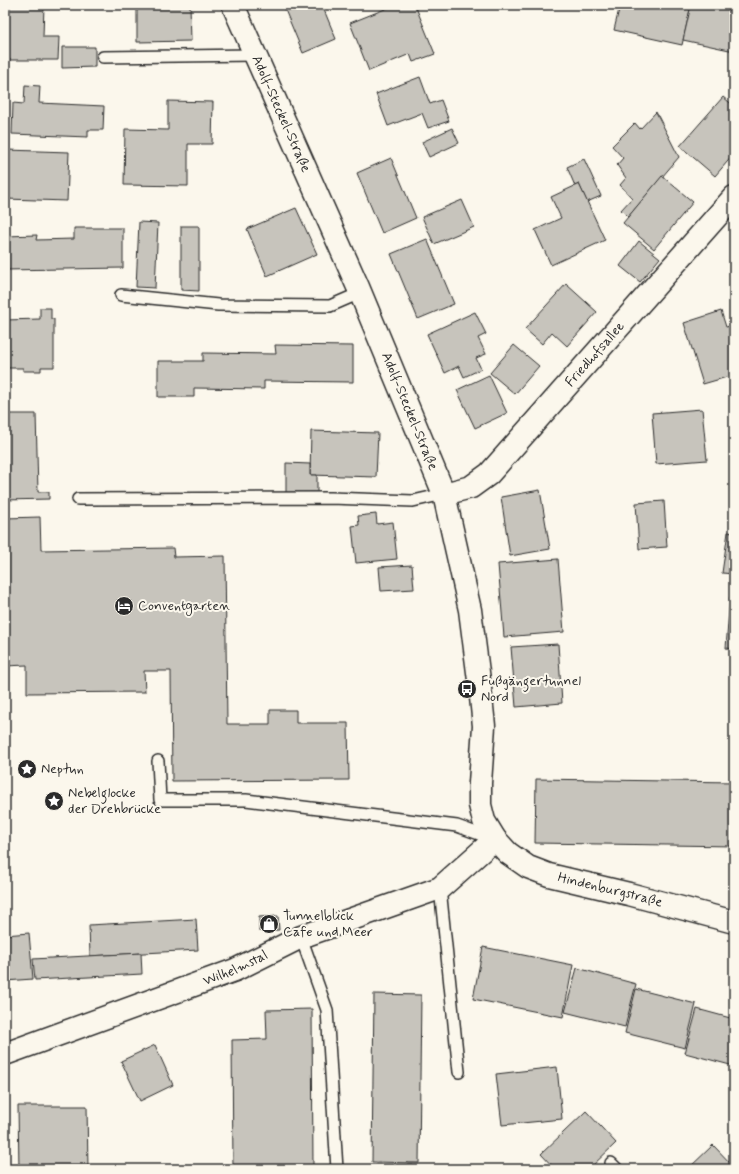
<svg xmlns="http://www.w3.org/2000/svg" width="739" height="1174" font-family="Mynerve,sans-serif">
<rect width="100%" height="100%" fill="#fbf7ec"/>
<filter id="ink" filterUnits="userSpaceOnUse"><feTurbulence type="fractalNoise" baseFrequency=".025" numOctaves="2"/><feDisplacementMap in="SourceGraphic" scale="8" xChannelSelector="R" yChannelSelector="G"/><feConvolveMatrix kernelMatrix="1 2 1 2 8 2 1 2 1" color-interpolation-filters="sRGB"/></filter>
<g filter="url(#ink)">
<!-- building -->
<g fill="#c7c4bc" stroke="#2b2b2b">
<polygon points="5,5 44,5 43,37 59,37 58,60 5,60"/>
<polygon points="137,5 190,5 191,41 137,42"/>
<polygon points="283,5 322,5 336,39 303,53"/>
<polygon points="395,5 415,5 435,54 413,62 410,54 369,71 350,23"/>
<polygon points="620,5 691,5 682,45 614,30"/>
<polygon points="691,5 734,5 734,51 683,40"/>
<polygon points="62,47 95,47 95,67 62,68"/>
<polygon points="420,77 430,104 441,100 449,121 428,128 422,113 388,126 376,94"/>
<polygon points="25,85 40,86 39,103 104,106 103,130 88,130 88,137 12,134 13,103 24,104"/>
<polygon points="723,97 734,106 734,154 715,176 680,146"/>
<polygon points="168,101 213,102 212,144 188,144 188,186 124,185 125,129 168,130"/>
<polygon points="656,112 679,157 628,217 621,210 632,198 620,185 626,178 617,165 623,158 612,146 635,123 640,129"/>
<polygon points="452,128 459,143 429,157 422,142"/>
<polygon points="7,150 69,152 67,201 6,199"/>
<polygon points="391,158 416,218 382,233 357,173"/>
<polygon points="584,159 601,196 587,202 579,184 575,186 567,167"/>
<polygon points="662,176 693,202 654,249 623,223"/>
<polygon points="579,184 605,240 551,265 535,230 561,218 551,197"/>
<polygon points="462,200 474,227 434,244 422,217"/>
<polygon points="296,208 317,254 267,276 247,229"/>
<polygon points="139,222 158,223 155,288 136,287"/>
<polygon points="181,226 199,226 199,291 181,290"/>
<polygon points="74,228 123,228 123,268 5,270 5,236 37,235 36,240 74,239"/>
<polygon points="427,239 454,304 418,319 391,254"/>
<polygon points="639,241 660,258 640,282 620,266"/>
<polygon points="566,284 597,312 567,346 552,332 542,344 525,329"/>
<polygon points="40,308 51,308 51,319 54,319 54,367 41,367 41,371 23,371 23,368 5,368 5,320 40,319"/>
<polygon points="721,311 726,327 734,325 734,375 703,384 684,323"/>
<polygon points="475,312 486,334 478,338 486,354 476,358 481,369 464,377 459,366 445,373 427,334"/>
<polygon points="275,345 353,346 353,382 264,381 264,389 194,388 194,397 158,397 158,361 203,361 203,353 276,354"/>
<polygon points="514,345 539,366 515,394 490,373"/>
<polygon points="489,375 507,413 475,428 457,390"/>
<polygon points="702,409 707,460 656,464 652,413"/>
<polygon points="5,414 36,414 38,492 49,492 49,499 5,500"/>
<polygon points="311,431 378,433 376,477 310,475"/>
<polygon points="286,463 310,464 310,475 317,475 317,495 286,494"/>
<polygon points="734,463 734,508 732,508"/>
<polygon points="540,490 550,549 510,556 501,497"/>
<polygon points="664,501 667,547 639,549 636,503"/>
<polygon points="376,514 377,524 393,522 397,559 356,563 352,526 359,525 358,516"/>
<polygon points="40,517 41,550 173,548 174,557 225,556 227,724 270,724 270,710 296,710 296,723 348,723 349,780 172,781 171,671 144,671 145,692 27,693 27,665 5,666 5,518"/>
<polygon points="728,532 734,533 734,574 722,573"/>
<polygon points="558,559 564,632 504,637 498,564"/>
<polygon points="412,565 414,589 381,591 379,567"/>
<polygon points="730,597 734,598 734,649 726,648"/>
<polygon points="558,644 562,703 516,707 511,647"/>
<polygon points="734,693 734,737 731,737"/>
<polygon points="536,779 734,782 734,846 535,843"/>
<polygon points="278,916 279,930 259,931 259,917"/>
<polygon points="196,919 198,950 90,956 89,925"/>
<polygon points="29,933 33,979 5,981 5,935"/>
<polygon points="483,947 573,965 563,1017 473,999"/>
<polygon points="141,953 142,974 35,980 33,959"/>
<polygon points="577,968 636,984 625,1027 565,1012"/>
<polygon points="636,989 696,1004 685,1048 625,1033"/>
<polygon points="374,994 421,995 419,1163 372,1162"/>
<polygon points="312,1009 313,1169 233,1169 232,1040 267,1039 266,1010"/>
<polygon points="697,1009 734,1019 734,1066 685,1053"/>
<polygon points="155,1045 173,1085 140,1101 121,1061"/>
<polygon points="557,1067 562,1119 502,1125 496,1074"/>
<polygon points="18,1106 87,1106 88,1169 19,1169"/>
<polygon points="586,1111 616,1143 589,1169 555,1169 541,1154"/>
<polygon points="713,1145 734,1167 734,1169 688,1169"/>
</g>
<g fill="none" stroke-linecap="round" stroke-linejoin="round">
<!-- service casing -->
<g stroke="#2b2b2b" stroke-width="14">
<g id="service">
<polyline points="103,57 254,55"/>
<polyline points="121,295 218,305 330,306 360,293"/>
<polyline points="78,499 331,498 413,501 444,494"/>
<polyline points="158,761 160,800 246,800 457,826 493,839"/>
<polyline points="440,888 459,1072"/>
<polyline points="301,937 327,1010 337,1169"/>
<polyline points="611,1163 617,1169"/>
</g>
</g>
<!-- minor casing -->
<g stroke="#2b2b2b" stroke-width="25">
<g id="minor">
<path id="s1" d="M444 494 471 487 489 474 734 197"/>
<path id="s2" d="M5 1054 235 970 301 937 440 888 495 839"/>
</g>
</g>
<!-- tertiary casing -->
<g stroke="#2b2b2b" stroke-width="25">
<g id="tertiary">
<path id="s3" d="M233 5 358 287 444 494 470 610 480 688 484 726 480 783V805L484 821 495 839 508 853 528 867 549 875 629 894 734 922"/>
</g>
</g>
<!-- service -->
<use href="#service" stroke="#fbf7ec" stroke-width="11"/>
<!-- minor -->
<use href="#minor" stroke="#fbf7ec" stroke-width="22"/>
<!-- tertiary -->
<use href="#tertiary" stroke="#fbf7ec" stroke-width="22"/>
</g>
</g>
<!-- icons -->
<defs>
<g id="hotel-disc" transform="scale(1)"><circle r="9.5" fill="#2b2b2b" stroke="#fbf7ec"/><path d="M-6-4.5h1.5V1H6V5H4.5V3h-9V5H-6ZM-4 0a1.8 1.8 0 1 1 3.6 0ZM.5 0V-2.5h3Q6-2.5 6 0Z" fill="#fff"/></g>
<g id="bus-disc" transform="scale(1)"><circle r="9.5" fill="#2b2b2b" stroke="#fbf7ec"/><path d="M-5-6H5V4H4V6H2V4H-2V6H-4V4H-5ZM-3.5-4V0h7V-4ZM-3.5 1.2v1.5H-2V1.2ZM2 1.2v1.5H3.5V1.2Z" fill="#fff"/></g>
<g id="sight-disc" transform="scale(1)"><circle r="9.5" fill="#2b2b2b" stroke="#fbf7ec"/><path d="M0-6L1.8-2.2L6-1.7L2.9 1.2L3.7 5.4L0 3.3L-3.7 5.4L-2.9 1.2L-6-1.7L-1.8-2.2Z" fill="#fff"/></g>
<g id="shop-disc" transform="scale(1)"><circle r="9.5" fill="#2b2b2b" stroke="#fbf7ec"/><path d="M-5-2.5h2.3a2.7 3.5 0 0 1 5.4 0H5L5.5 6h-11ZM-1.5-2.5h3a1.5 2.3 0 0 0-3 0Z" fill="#fff"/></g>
</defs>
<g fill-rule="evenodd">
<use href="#hotel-disc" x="124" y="606"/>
<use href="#bus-disc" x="467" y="689"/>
<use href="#sight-disc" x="27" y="769"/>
<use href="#sight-disc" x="54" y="801"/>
<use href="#shop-disc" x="269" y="924"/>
</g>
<g text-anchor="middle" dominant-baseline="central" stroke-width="4" stroke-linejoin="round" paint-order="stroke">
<!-- street labels -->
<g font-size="14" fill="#2b2b2b" stroke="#fbf7ec">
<text stroke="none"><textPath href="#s3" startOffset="119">Adolf-Steckel-Straße</textPath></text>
<text stroke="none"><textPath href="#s1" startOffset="210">Friedhofsallee</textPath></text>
<text stroke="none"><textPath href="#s3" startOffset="443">Adolf-Steckel-Straße</textPath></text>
<text stroke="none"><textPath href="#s3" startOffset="1014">Hindenburgstraße</textPath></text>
<text stroke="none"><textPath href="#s2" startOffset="246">Wilhelmstal</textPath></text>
</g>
<!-- poi labels -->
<g font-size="14" fill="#2b2b2b" stroke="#fbf7ec" text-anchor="start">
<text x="138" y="606">Conventgarten</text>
<text x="481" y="681">Fußgängertunnel<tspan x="481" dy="16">Nord</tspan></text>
<text x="41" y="769">Neptun</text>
<text x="68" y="793">Nebelglocke<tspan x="68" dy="16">der Drehbrücke</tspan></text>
<text x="283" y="916">Tunnelblick<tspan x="283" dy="16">Cafe und Meer</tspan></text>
</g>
</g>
<!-- margin -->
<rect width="739" height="1174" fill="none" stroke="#fbf7ec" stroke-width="20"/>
<rect x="10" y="10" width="719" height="1154" fill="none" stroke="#2b2b2b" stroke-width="1.5" filter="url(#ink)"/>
</svg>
